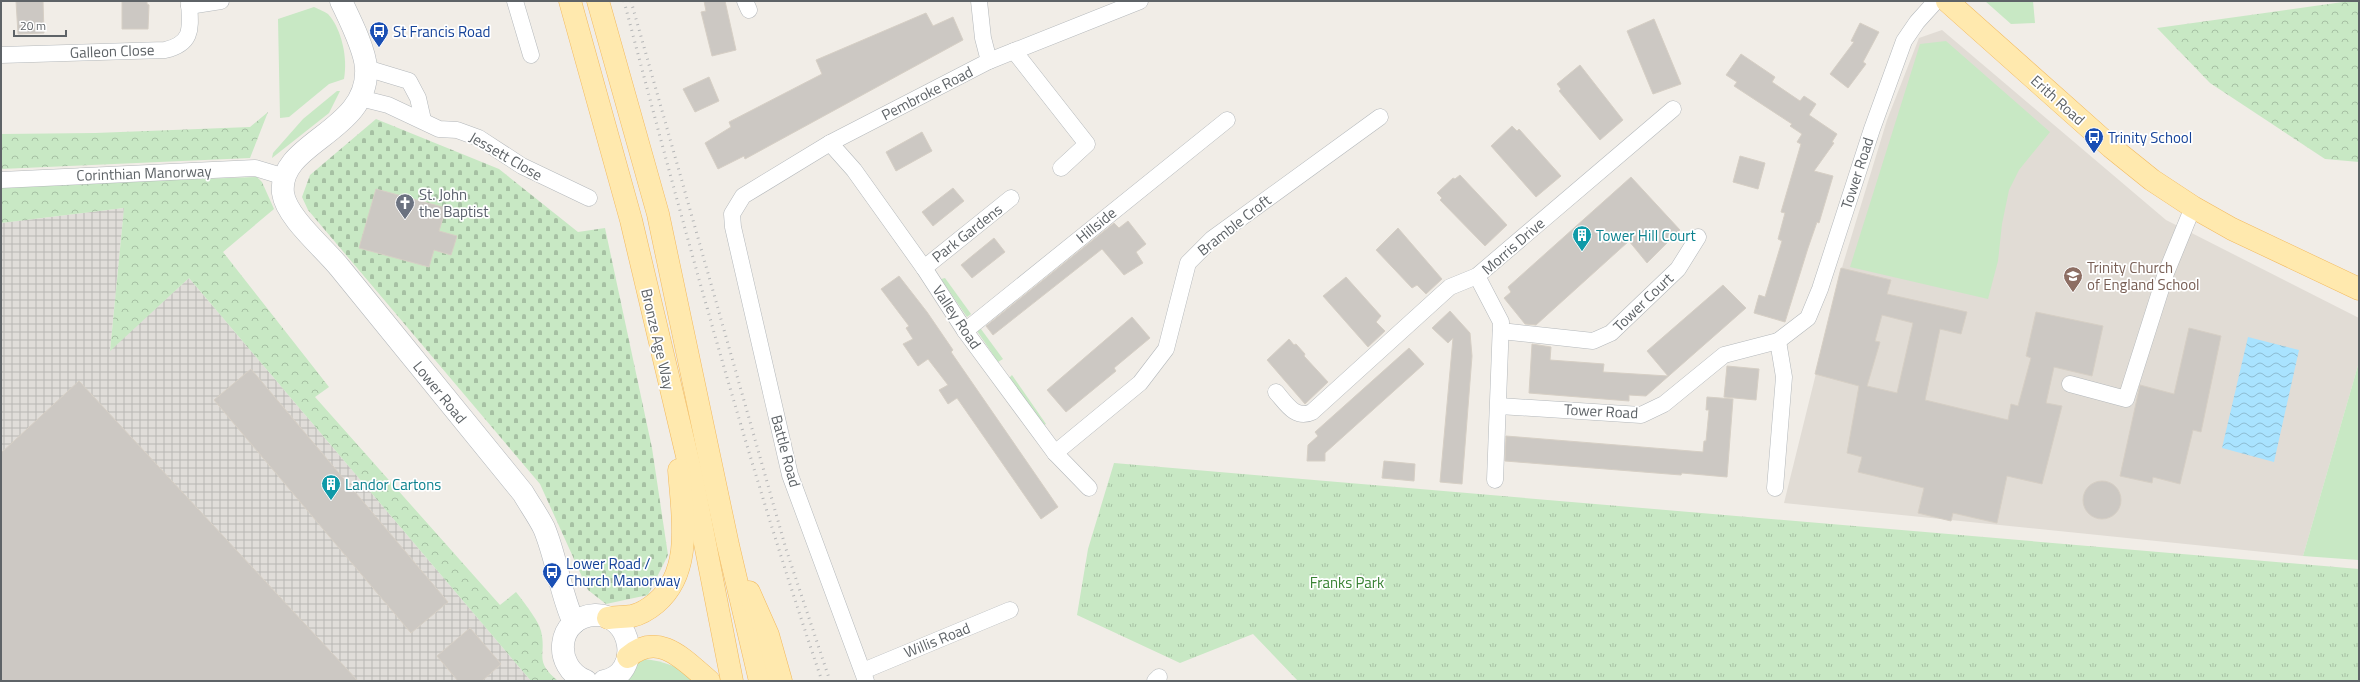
<svg xmlns="http://www.w3.org/2000/svg" width="2360" height="682" font-family="'Titillium Web',sans-serif">
<defs>
<pattern id="industrial-grid" width="8" height="8" patternUnits="userSpaceOnUse"><rect width="8" height="8" fill="#e0ddd9"/><path d="M0 4h8M4 0v8" fill="none" stroke="#b9b7b4"/></pattern>
<pattern id="forest-crowns" width="20" height="18" patternUnits="userSpaceOnUse"><rect width="20" height="18" fill="#c8e8c4"/><path d="M2 6a3 3 0 1 1 6 0M12 15a3 3 0 1 1 6 0" fill="none" stroke="#a6c0a3"/></pattern>
<pattern id="cemetery-stones" width="16" height="16" patternUnits="userSpaceOnUse"><rect width="16" height="16" fill="#c8e8c4"/><path d="M2 7V4a2 2 0 0 1 4 0v3zM10 15v-3a2 2 0 0 1 4 0v3z" fill="#a6c0a3"/></pattern>
<pattern id="park-tufts" width="24" height="20" patternUnits="userSpaceOnUse"><rect width="24" height="20" fill="#c8e8c4"/><path d="M3 7l-1-3M5 7V3M7 7l1-3M15 17l-1-3M17 17v-4M19 17l1-3" fill="none" stroke="#a6c0a3"/></pattern>
<pattern id="water-waves" width="16" height="10" patternUnits="userSpaceOnUse"><rect width="16" height="10" fill="#a9e3ff"/><path d="M0 5q4-4 8 0t8 0" fill="none" stroke="#8dbcd2"/></pattern>
</defs>
<rect width="100%" height="100%" fill="#f1ede7"/>
<!-- industrial -->
<polygon fill="url(#industrial-grid)" points="124,208 110,350 189,278 531,681 1,681 1,223"/>
<!-- education -->
<polygon fill="#e1dcd5" points="1942,30 2166,220 2359,318 2359,362 2303,556 1784,503 1843,264 1887,120 1919,38"/>
<!-- green -->
<g fill="#c8e8c4">
<polygon points="1985,1 2033,1 2035,23 2011,24"/>
<path d="M314 7C318 9 324 11 328 14 342 29 348 59 344 79L329 84 289 117 280 118 278 19Z"/>
<polygon points="1946,41 2050,132 2019,170 2009,190 2002,224 1998,261 1988,299 1850,267 1920,44"/>
<polygon points="337,91 340,91 329,113 272,158 273,153 303,119"/>
<polygon points="945,278 971,314 967,317 941,279"/>
<polygon points="978,325 1003,359 998,362 975,328"/>
<polygon points="2359,362 2359,560 2303,556"/>
<polygon points="1012,375 1046,424 1042,426 1009,378"/>
<path d="M644 659C663 661 682 667 696 681H619L634 663Z"/>
</g>
<!-- forest -->
<g fill="url(#forest-crowns)">
<polygon points="2350,1 2359,1 2359,162 2325,159 2210,83 2157,28"/>
<polygon points="268,112 250,158 1,169 1,134 95,133 250,127"/>
<path d="M257 177 262 182 274 209 223 252 329 387 315 397 500 605 516 592C523 601 539 621 541 631 547 656 533 660 558 681H531L189 278 110 351 124 208 1 223V186Z"/>
</g>
<!-- cemetery -->
<polygon fill="url(#cemetery-stones)" points="376,119 499,169 578,232 605,228 652,448 668,555 648,595 606,604 588,590 540,484 308,210 302,197 310,175"/>
<!-- park -->
<polygon fill="url(#park-tufts)" points="1114,463 2359,569 2359,681 1298,681 1253,634 1180,663 1077,615 1088,549"/>
<!-- water -->
<polygon fill="url(#water-waves)" points="2248,337 2299,350 2274,462 2222,448"/>
<!-- building -->
<g fill="#ccc8c3" stroke="#d6cfc5" fill-rule="evenodd">
<polygon points="16,1 43,1 44,33 18,34"/>
<polygon points="122,1 147,1 147,4 149,5 148,29 122,29"/>
<polygon points="704,1 725,1 736,50 712,56 701,12 706,11"/>
<polygon points="926,13 933,26 953,17 963,40 745,159 744,156 718,169 705,143 731,127 729,122 822,74 816,60"/>
<polygon points="1654,19 1681,84 1653,94 1627,31"/>
<polygon points="1860,23 1879,32 1863,62 1866,64 1848,88 1830,74 1854,42 1851,41"/>
<polygon points="1741,54 1775,77 1772,82 1800,101 1804,96 1816,104 1809,115 1837,134 1832,142 1834,143 1814,171 1833,176 1819,223 1817,222 1808,248 1785,322 1754,313 1759,295 1765,297 1782,241 1778,239 1785,213 1781,212 1801,144 1797,142 1802,134 1790,126 1792,124 1734,86 1737,82 1726,75"/>
<polygon points="1580,65 1623,120 1600,140 1559,91 1561,89 1557,84"/>
<polygon points="709,77 719,101 695,112 683,89"/>
<polygon points="1512,126 1517,131 1519,129 1561,176 1536,197 1491,146"/>
<polygon points="922,132 932,151 896,171 886,152"/>
<polygon points="1740,156 1765,163 1758,189 1733,182"/>
<polygon points="1460,175 1507,225 1485,246 1440,200 1442,198 1437,193 1453,178 1455,179"/>
<polygon points="1631,177 1680,230 1647,263 1629,241 1536,325 1525,324 1504,298 1511,292 1508,287"/>
<polygon points="953,188 964,201 933,226 922,212"/>
<polygon points="376,189 446,208 439,231 457,236 451,255 434,250 429,267 359,248"/>
<polygon points="1128,221 1146,244 1136,252 1143,263 1124,275 1102,249 993,335 986,326 1114,223 1119,228"/>
<polygon points="1398,228 1442,279 1426,294 1417,285 1412,288 1376,250"/>
<polygon points="994,238 1005,252 972,278 961,265"/>
<path d="M1841 268 1891 280 1887 294 1967 312 1961 334 1940 329 1925 400 2008 420 2011 404 2018 406 2031 358 2026 356 2036 312 2103 326 2092 376 2054 367 2046 403 2062 406 2042 484 2007 476 1997 523 1953 513 1951 521 1918 513 1924 488 1858 472 1862 457 1847 453 1859 386 1815 374ZM1882 315 1913 323 1897 393 1867 386 1880 342 1875 341Z"/>
<polygon points="899,276 927,312 953,350 951,352 1058,507 1041,519 957,398 948,404 939,390 948,385 928,359 918,366 903,344 913,339 906,328 909,326 881,289"/>
<polygon points="1346,277 1381,316 1376,322 1385,331 1368,347 1323,296"/>
<polygon points="1723,285 1746,308 1646,396 1629,395 1629,401 1529,393 1532,344 1551,347 1550,360 1604,364 1603,372 1668,376 1647,351"/>
<polygon points="1450,311 1470,333 1472,356 1462,484 1440,482 1453,338 1448,343 1432,328"/>
<polygon points="1132,317 1150,338 1114,368 1116,371 1066,412 1047,390"/>
<polygon points="2189,328 2221,336 2201,432 2193,430 2180,484 2153,477 2152,483 2120,476 2140,385 2174,394"/>
<polygon points="1289,339 1294,345 1296,344 1305,354 1304,356 1328,382 1305,404 1267,360"/>
<polygon points="1409,348 1424,364 1325,453 1325,461 1307,461 1308,445 1318,436 1315,432"/>
<polygon points="1727,366 1759,369 1756,400 1724,397"/>
<polygon points="251,369 448,602 411,633 214,400"/>
<polygon points="79,381 358,681 1,681 1,453"/>
<polygon points="1707,397 1733,399 1727,477 1682,473 1681,475 1505,461 1506,436 1703,452 1704,441 1706,441 1709,410 1706,410"/>
<polygon points="1384,461 1415,464 1414,481 1382,478"/>
<circle cx="2102" cy="500" r="19"/>
<polygon points="470,628 501,664 482,681 458,681 437,656"/>
</g>
<g fill="none" stroke-linecap="round" stroke-linejoin="round">
<!-- street casing -->
<g stroke="#b4b8bb" stroke-width="17">
<g id="street">
<polyline points="515,1 531,55"/>
<polyline points="745,1 749,10"/>
<polyline points="979,1 983,38 989,61"/>
<polyline points="189,6 221,1"/>
<polyline points="1014,51 1087,144 1061,168"/>
<path d="M1 55 165 50C195 43 190 26 189 1"/>
<polyline points="366,68 409,81 418,98 423,120"/>
<polyline points="360,98 388,105 439,129 457,130 479,138 522,166 589,198"/>
<polyline points="830,143 854,170 924,268 965,331 1055,453 1089,488"/>
<polyline points="1,180 255,168 285,177"/>
<polyline points="924,268 1011,198"/>
<polyline points="1477,276 1501,322 1495,480"/>
<polyline points="965,331 1227,120"/>
<polyline points="1501,331 1593,341 1611,333 1678,269 1698,237"/>
<polyline points="2070,384 2126,399 2166,273 2193,207"/>
<path d="M1276 392C1286 403 1295 420 1312 412L1441 295 1450 287 1477 276 1673 109"/>
<polyline points="1499,406 1641,415 1664,404 1724,355 1778,341 1808,318 1820,289 1872,129 1904,41 1917,22 1936,1"/>
<polyline points="1055,453 1140,383 1166,349 1188,263 1212,239 1380,117"/>
<polyline points="1775,488 1784,377 1778,341"/>
<polyline points="863,671 1010,610"/>
<polyline points="866,681 790,475 733,227 732,214 743,196 830,143 989,61 1140,1"/>
<polyline points="1155,681 1159,677"/>
</g>
</g>
<!-- secondary casing -->
<g stroke="#b3b7bb" stroke-width="23">
<g id="secondary">
<path d="M341 1C349 18 365 49 366 68 370 132 277 142 283 193 286 217 324 248 340 268 401 343 462 418 523 493 530 505 538 516 544 528 557 559 560 593 574 623"/>
<path d="M586 681C552 667 556 617 595 615 633 614 642 674 604 681"/>
</g>
</g>
<!-- primary casing -->
<g stroke="#f3b95d" stroke-width="23">
<g id="primary">
<polyline points="570,1 631,220 692,477 732,681"/>
<polyline points="598,1 658,214 728,545 760,681"/>
<polyline points="1947,1 2111,147 2152,180 2193,207 2232,229 2359,289"/>
<polyline points="749,592 768,635 781,681"/>
<path d="M608 618C616 617 625 617 632 616 641 614 650 608 656 603 694 571 682 514 679 470"/>
<path d="M628 657C659 630 685 661 709 681"/>
</g>
</g>
<!-- street -->
<use href="#street" stroke="#fff" stroke-width="16"/>
<!-- secondary -->
<use href="#secondary" stroke="#fff" stroke-width="22"/>
<!-- primary -->
<use href="#primary" stroke="#ffe9ae" stroke-width="22"/>
<!-- rail -->
<g stroke="#b5b6b7" stroke-width="3" stroke-dasharray="1 5" stroke-linecap="butt">
<path d="M624 1C684 229 746 458 822 681"/>
<polyline points="631,1 786,549 830,681"/>
</g>
</g>
<!-- icons -->
<defs>
<g id="bus-pin" transform="scale(1)"><path d="M0 17L-7.5 6A9.5 9.5 0 1 1 7.5 6Z" fill="#1a4fb4" stroke="#fff"/><path d="M-5-6H5V4H4V6H2V4H-2V6H-4V4H-5ZM-3.5-4V0h7V-4ZM-3.5 1.2v1.5H-2V1.2ZM2 1.2v1.5H3.5V1.2Z" fill="#fff"/></g>
<g id="church-pin" transform="scale(1)"><path d="M0 17L-7.5 6A9.5 9.5 0 1 1 7.5 6Z" fill="#6b7280" stroke="#fff"/><path d="M-1.2-6h2.4v3.5h3.3v2.4h-3.3V6h-2.4V-.1h-3.3v-2.4h3.3Z" fill="#fff"/></g>
<g id="building-pin" transform="scale(1)"><path d="M0 17L-7.5 6A9.5 9.5 0 1 1 7.5 6Z" fill="#0f9aa8" stroke="#fff"/><path d="M-4-6H4V6H1V3H-1V6H-4ZM-2.5-4.3h1.7v1.8h-1.7ZM.8-4.3h1.7v1.8H.8ZM-2.5-1h1.7V.8h-1.7ZM.8-1h1.7V.8H.8Z" fill="#fff"/></g>
<g id="school-pin" transform="scale(1)"><path d="M0 17L-7.5 6A9.5 9.5 0 1 1 7.5 6Z" fill="#8d6e63" stroke="#fff"/><path d="M0-5L7-2L0 1L-7-2ZM-4 1L0 2.5L4 1V4Q0 6-4 4Z" fill="#fff"/></g>
</defs>
<g fill-rule="evenodd">
<use href="#bus-pin" x="379" y="31"/>
<use href="#bus-pin" x="2094" y="137"/>
<use href="#church-pin" x="405" y="203"/>
<use href="#building-pin" x="1582" y="235"/>
<use href="#school-pin" x="2073" y="276"/>
<use href="#building-pin" x="331" y="484"/>
<use href="#bus-pin" x="552" y="572"/>
</g>
<g text-anchor="middle" dominant-baseline="central" stroke-width="3.5" stroke-linejoin="round" paint-order="stroke">
<!-- transit labels -->
<g font-size="15" fill="#164399" stroke="#fff" text-anchor="start">
<text x="393" y="31">St Francis Road</text>
<text x="2108" y="137">Trinity School</text>
<text x="566" y="563">Lower Road /<tspan x="566" dy="17">Church Manorway</tspan></text>
</g>
<!-- street labels -->
<g font-size="15" fill="#5e6367" stroke="#fff">
<text transform="translate(112 51) rotate(-2)">Galleon Close</text>
<text transform="translate(927 93) rotate(-27)">Pembroke Road</text>
<text transform="translate(2058 100) rotate(42)">Erith Road</text>
<text transform="translate(506 156) rotate(30)">Jessett Close</text>
<text transform="translate(144 173) rotate(-2)">Corinthian Manorway</text>
<text transform="translate(1857 173) rotate(-72)">Tower Road</text>
<text transform="translate(1096 225) rotate(-39)">Hillside</text>
<text transform="translate(1234 225) rotate(-38)">Bramble Croft</text>
<text transform="translate(967 233) rotate(-38)">Park Gardens</text>
<text transform="translate(1513 246) rotate(-41)">Morris Drive</text>
<text transform="translate(1643 302) rotate(-44)">Tower Court</text>
<text transform="translate(957 317) rotate(56)">Valley Road</text>
<text transform="translate(658 339) rotate(77)">Bronze Age Way</text>
<text transform="translate(440 392) rotate(51)">Lower Road</text>
<text transform="translate(1601 411) rotate(3)">Tower Road</text>
<text transform="translate(786 451) rotate(75)">Battle Road</text>
<text transform="translate(937 640) rotate(-22)">Willis Road</text>
</g>
<!-- worship labels -->
<g font-size="15" fill="#5b616d" stroke="#fff" text-anchor="start">
<text x="419" y="194">St. John<tspan x="419" dy="17">the Baptist</tspan></text>
</g>
<!-- culture labels -->
<g font-size="15" fill="#0d838f" stroke="#fff" text-anchor="start">
<text x="1596" y="235">Tower Hill Court</text>
<text x="345" y="484">Landor Cartons</text>
</g>
<!-- education labels -->
<g font-size="15" fill="#785e54" stroke="#fff" text-anchor="start">
<text x="2087" y="267">Trinity Church<tspan x="2087" dy="17">of England School</tspan></text>
</g>
<!-- park labels -->
<g font-size="15" fill="#388233" stroke="#fff">
<text x="1347" y="582">Franks Park</text>
</g>
</g>
<!-- border -->
<rect width="2360" height="682" fill="none" stroke="#5e6367" stroke-width="4"/>
<!-- scale -->
<path d="M14 30v6h52v-6" fill="none" stroke="#5e6367" stroke-width="2"/>
<text x="20" y="30" font-size="12" fill="#5e6367" stroke="#ffffff" stroke-width="3" paint-order="stroke">20 m</text>
</svg>
